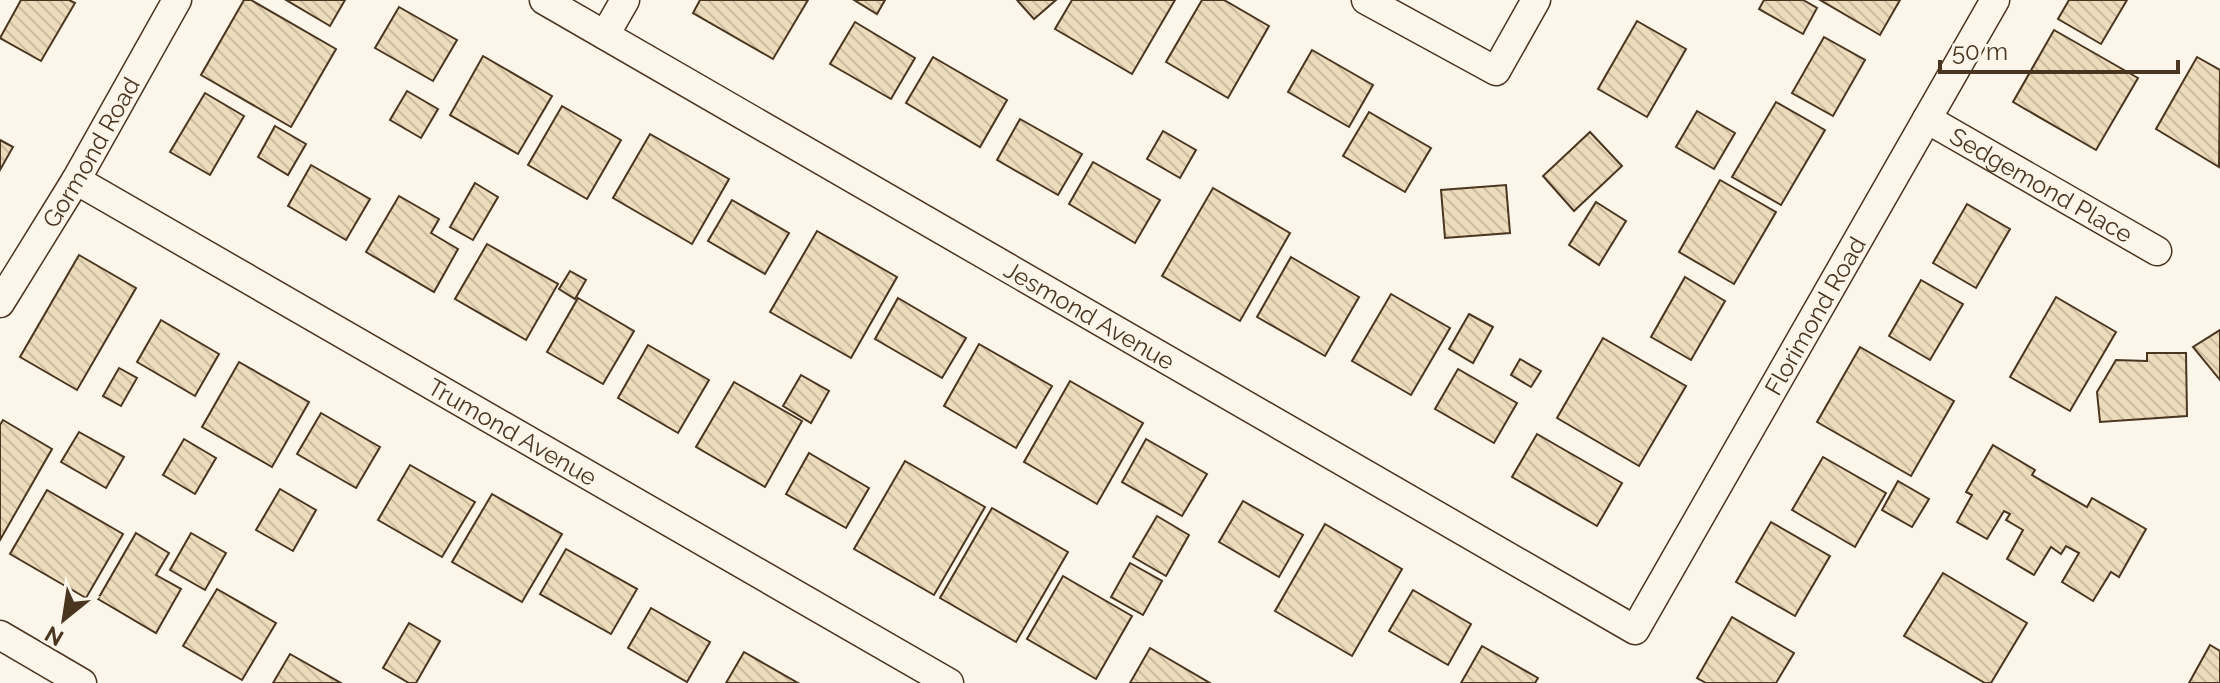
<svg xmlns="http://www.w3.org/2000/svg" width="2220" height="683" font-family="Raleway,sans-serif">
<defs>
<pattern id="building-back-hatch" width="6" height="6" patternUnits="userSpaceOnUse" patternTransform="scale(2)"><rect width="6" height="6" fill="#ecdcbc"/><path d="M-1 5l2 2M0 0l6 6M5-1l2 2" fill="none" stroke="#ccbda1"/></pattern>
</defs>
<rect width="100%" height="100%" fill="#fbf6e9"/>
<!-- building -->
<g fill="url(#building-back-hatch)" stroke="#4a3520" stroke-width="2">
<polygon points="21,0 69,0 75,3 41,61 0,38"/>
<polygon points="244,0 251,0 336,49 291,127 201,75"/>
<polygon points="286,0 345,0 330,26"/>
<polygon points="700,0 808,0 773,59 693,13"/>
<polygon points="854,0 885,0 877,14"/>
<polygon points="1017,0 1056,0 1034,19"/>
<polygon points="1072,0 1175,0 1132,74 1055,29"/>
<polygon points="1202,0 1224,0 1269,26 1228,98 1166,62"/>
<polygon points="1764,0 1803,0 1817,8 1803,34 1759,9"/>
<polygon points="1820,0 1900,0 1880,35"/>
<polygon points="2069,0 2127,0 2101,44 2058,19"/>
<polygon points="399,7 457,40 433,81 375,48"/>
<polygon points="1637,21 1686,49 1647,117 1598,89"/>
<polygon points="855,22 915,58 891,99 830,64"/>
<polygon points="2054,30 2138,78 2096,150 2013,102"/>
<polygon points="1824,37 1865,60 1833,116 1792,93"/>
<polygon points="1312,50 1373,85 1349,127 1288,92"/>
<polygon points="483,56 552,96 518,154 450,115"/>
<polygon points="933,57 1007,100 980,147 906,103"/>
<polygon points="2197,57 2220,70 2219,167 2156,129"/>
<polygon points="407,91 438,109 421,138 390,120"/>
<polygon points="205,93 244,116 210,175 170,152"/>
<polygon points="1776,102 1825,130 1781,205 1732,177"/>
<polygon points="562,106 621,140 587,199 528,165"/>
<polygon points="1697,111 1735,133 1714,169 1676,147"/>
<polygon points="1369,112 1431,148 1405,192 1343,156"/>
<polygon points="1020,119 1082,154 1058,195 997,160"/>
<polygon points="275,126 306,144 288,175 258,157"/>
<polygon points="1163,131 1196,150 1180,178 1147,159"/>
<polygon points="1590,132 1622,166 1574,211 1543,176"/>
<polygon points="650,134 729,179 692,244 613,198"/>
<polygon points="0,140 13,147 0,170"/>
<polygon points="1093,162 1160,200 1135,243 1069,204"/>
<polygon points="311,165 370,199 346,240 288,206"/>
<polygon points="1720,180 1776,212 1734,284 1679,252"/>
<polygon points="475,183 498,197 473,240 450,227"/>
<polygon points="1506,185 1510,233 1445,238 1441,190"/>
<polygon points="1213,188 1290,233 1240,321 1162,276"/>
<polygon points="399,196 439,219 431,233 458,249 434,292 366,252"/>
<polygon points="732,200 789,233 765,274 708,241"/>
<polygon points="1596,202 1626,221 1599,265 1569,245"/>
<polygon points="1967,204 2010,229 1976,288 1933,263"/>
<polygon points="817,231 897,277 851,358 770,312"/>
<polygon points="487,244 558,284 526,340 455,299"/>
<polygon points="79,255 136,288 77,390 20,357"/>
<polygon points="1291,257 1359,297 1325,356 1257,317"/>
<polygon points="570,271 586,280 575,299 559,289"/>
<polygon points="1685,277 1725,301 1691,360 1651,337"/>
<polygon points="1921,280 1963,304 1930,360 1889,336"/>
<polygon points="1391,294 1450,328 1411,395 1352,361"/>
<polygon points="2056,297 2116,332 2070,411 2010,377"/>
<polygon points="578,298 634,331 603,384 547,352"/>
<polygon points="898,298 966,338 942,378 875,339"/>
<polygon points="1469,314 1493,327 1473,363 1449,349"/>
<polygon points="161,320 219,354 195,396 137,362"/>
<polygon points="2220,330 2220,380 2193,347"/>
<polygon points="1603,338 1686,386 1639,466 1557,418"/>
<polygon points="979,344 1052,386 1016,448 944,406"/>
<polygon points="648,345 709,380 678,433 618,398"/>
<polygon points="1860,347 1954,401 1911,476 1817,422"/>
<polygon points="2147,353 2186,353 2187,416 2100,422 2097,392 2116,360 2147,361"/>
<polygon points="1520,359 1541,371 1531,387 1511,375"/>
<polygon points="239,362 309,402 272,467 202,427"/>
<polygon points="119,368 137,378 121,406 103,396"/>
<polygon points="1458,369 1517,403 1494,443 1435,409"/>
<polygon points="801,375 829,391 811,423 783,406"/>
<polygon points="1070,381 1143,423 1097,504 1024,462"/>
<polygon points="734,382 802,421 765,487 696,447"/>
<polygon points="321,413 380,447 356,488 297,454"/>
<polygon points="3,420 52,449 0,540 0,425"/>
<polygon points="79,432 124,457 106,488 61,462"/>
<polygon points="1537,434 1622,483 1597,526 1512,477"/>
<polygon points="184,439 216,458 195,494 163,475"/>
<polygon points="1146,439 1207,474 1182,516 1122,482"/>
<polygon points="1993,445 2035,470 2032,475 2087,507 2092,498 2146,529 2119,577 2111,572 2093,601 2062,582 2079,553 2066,546 2061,554 2051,547 2034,575 2007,559 2023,530 2006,520 2010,514 2004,511 1987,539 1957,522 1972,495 1966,492"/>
<polygon points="809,453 869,488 846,528 786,494"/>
<polygon points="1823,457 1886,493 1855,547 1792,510"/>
<polygon points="905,461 985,507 934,595 854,549"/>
<polygon points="410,465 475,502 442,557 378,520"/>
<polygon points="1898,481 1929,499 1912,527 1882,510"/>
<polygon points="280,489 316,510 293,551 256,530"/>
<polygon points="47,490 123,534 86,598 10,554"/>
<polygon points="492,494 562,534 522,602 452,562"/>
<polygon points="1243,501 1303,535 1279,577 1219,542"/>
<polygon points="992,508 1068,552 1016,642 940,598"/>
<polygon points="1157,516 1189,535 1166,576 1133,557"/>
<polygon points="1771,522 1830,556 1795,616 1736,582"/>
<polygon points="1325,524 1402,569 1352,656 1275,611"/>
<polygon points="136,533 169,553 156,575 181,589 156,633 98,599"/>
<polygon points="191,533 226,553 205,590 170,570"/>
<polygon points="566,549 637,589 611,634 540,594"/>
<polygon points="1130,563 1162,581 1143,615 1111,597"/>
<polygon points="1943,573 2027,623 1991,683 1985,683 1904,636"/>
<polygon points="1063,576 1132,616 1096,679 1027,639"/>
<polygon points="217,589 276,623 242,680 183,646"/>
<polygon points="1413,590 1471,624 1448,665 1389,631"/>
<polygon points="651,608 710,642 687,682 628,648"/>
<polygon points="1732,617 1794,653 1776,683 1706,683 1697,678"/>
<polygon points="409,623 440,641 416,683 409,683 383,668"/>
<polygon points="2210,645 2220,651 2220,683 2189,683"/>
<polygon points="1482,646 1538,678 1535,683 1461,683"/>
<polygon points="1150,648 1210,683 1130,683"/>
<polygon points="744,652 798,683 726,683"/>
<polygon points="290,654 341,683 273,683"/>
</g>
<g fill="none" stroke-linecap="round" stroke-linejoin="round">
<!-- street casing -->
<g stroke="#4a3520" stroke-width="31">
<g id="street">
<path id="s1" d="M544 0 1635 630 1995 0"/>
<polyline points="1366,0 1496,71 1536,0"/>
<polyline points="605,35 625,0"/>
<path id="s2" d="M1927 119 2157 251"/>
<path id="s3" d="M76 180 949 683"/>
<path id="s4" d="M0 303 76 180 177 0"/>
<polyline points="0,635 82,683"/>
</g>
</g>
<!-- street -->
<use href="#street" stroke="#fbf6e9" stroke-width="28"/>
</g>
<g text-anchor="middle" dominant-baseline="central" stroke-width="6" stroke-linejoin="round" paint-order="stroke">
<!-- street labels -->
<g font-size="24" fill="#4a3520" stroke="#fbf6e9">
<text stroke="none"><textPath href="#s4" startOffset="176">Gormond Road</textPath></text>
<text stroke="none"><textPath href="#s2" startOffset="132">Sedgemond Place</textPath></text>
<text stroke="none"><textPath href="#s1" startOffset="1622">Florimond Road</textPath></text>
<text stroke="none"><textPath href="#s1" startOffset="630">Jesmond Avenue</textPath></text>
<text stroke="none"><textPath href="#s3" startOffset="504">Trumond Avenue</textPath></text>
</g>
</g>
<!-- north arrow -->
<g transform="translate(64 619) rotate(210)" stroke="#fbf6e9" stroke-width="6" paint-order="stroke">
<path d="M0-6L14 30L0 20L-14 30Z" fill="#4a3520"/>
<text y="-12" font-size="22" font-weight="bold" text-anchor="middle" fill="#4a3520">N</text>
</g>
<!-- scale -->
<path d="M1940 60v12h238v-12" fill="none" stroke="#4a3520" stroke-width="4"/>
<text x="1952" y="60" font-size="24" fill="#4a3520" stroke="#fbf6e9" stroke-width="6" paint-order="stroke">50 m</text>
</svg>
